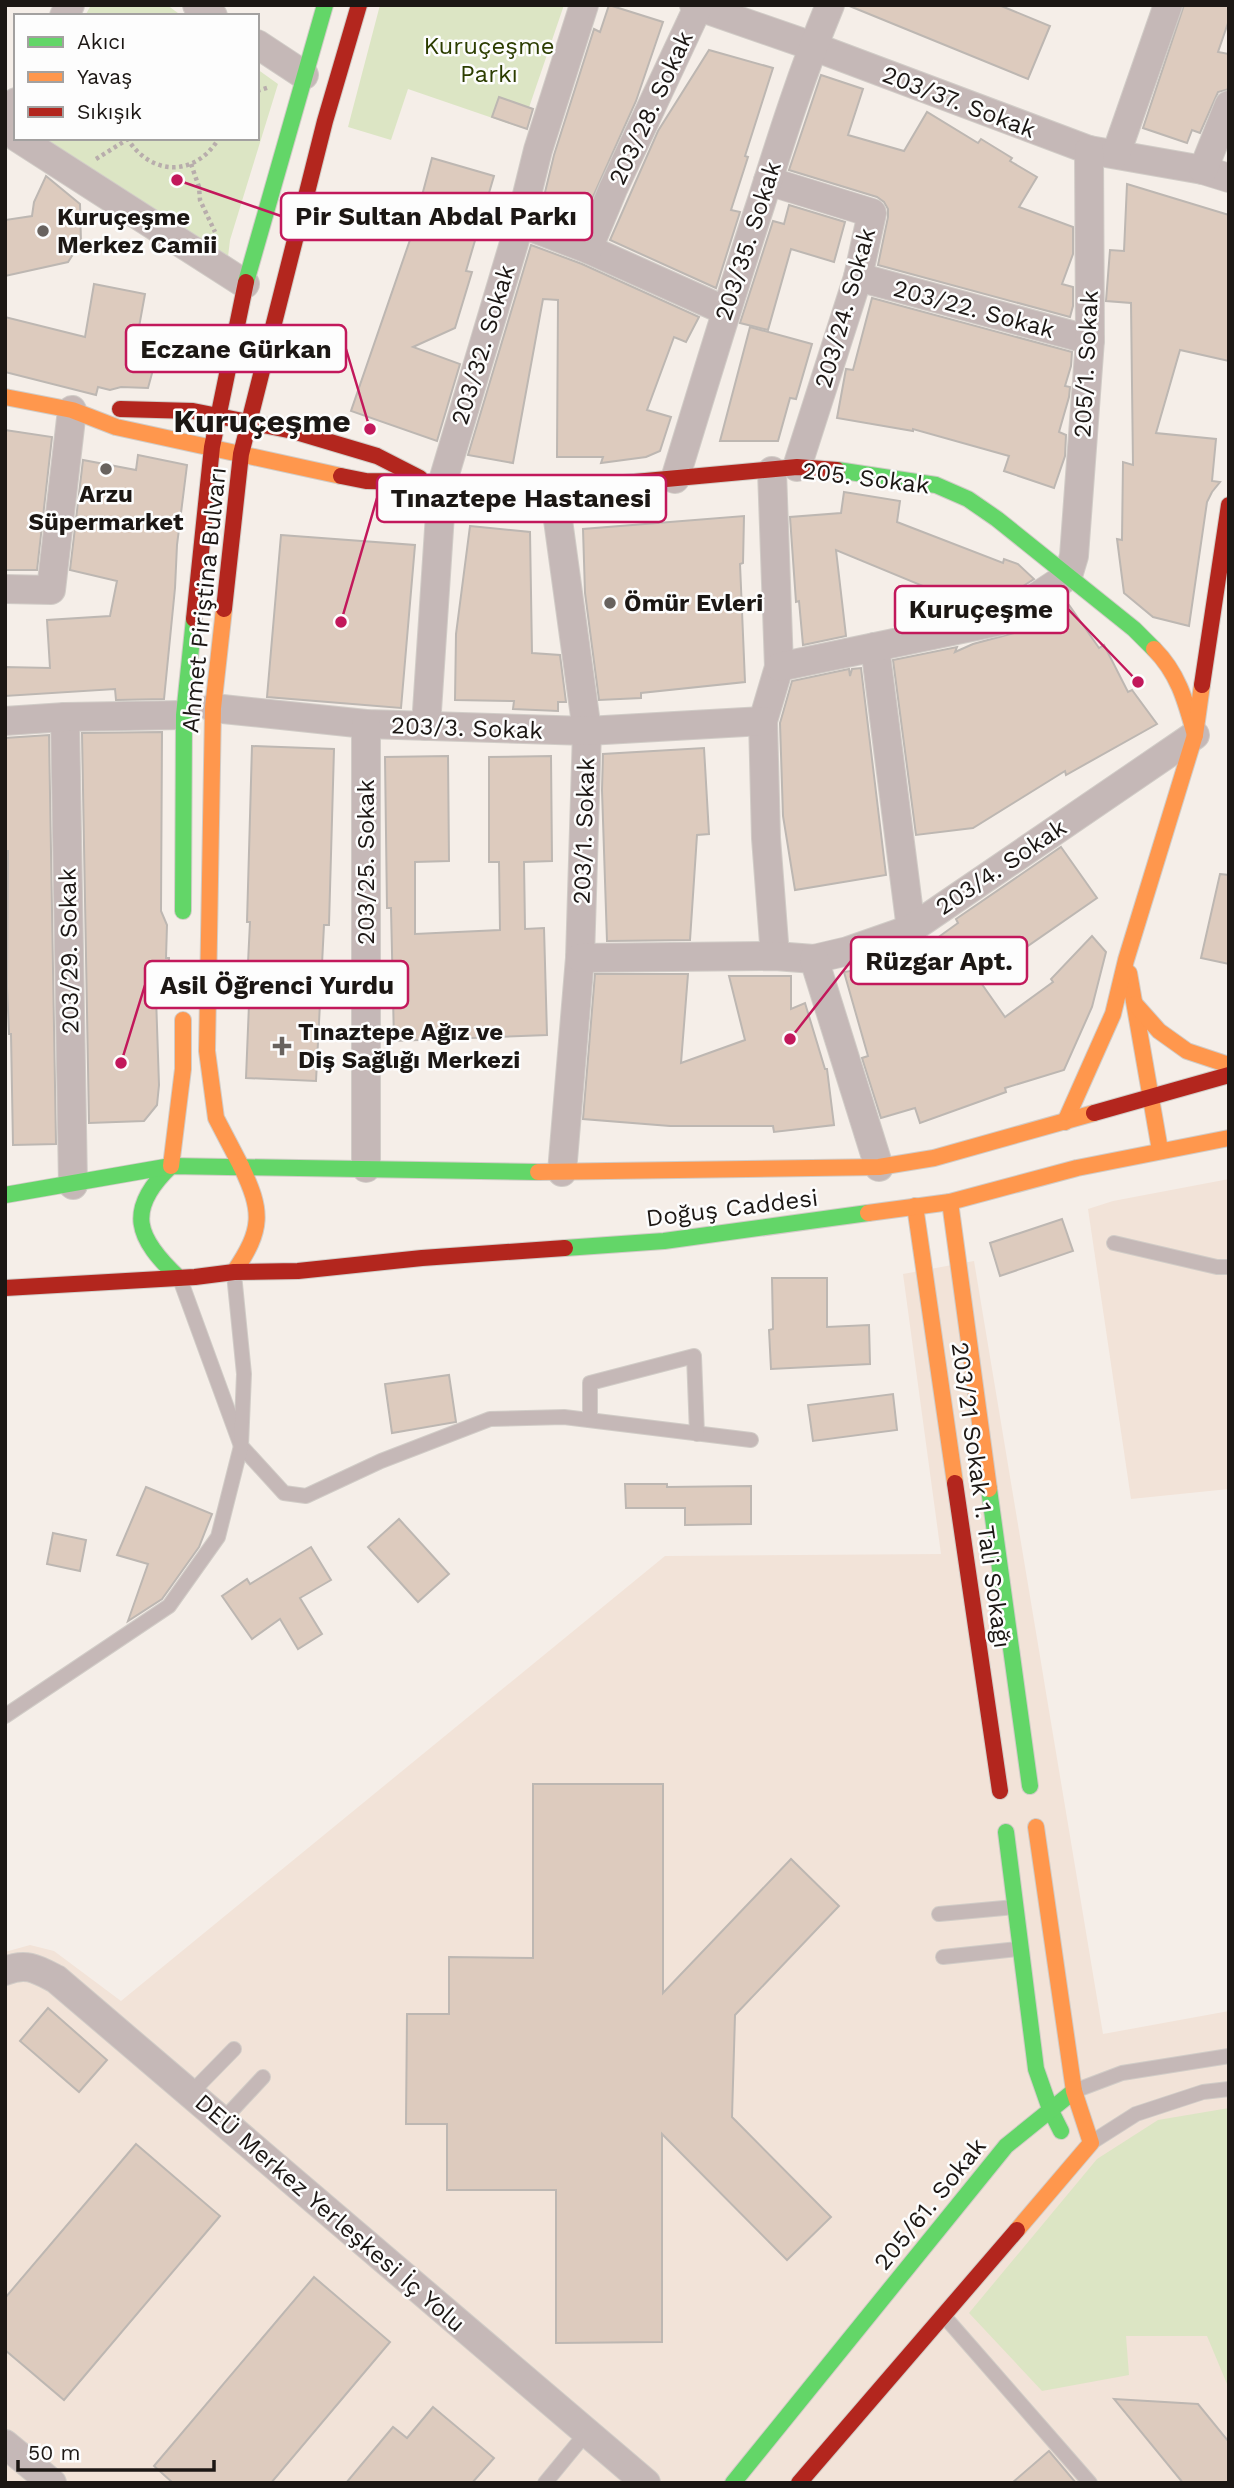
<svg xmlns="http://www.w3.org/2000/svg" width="1234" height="2488" font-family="'Work Sans',sans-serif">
<rect width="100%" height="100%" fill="#f5eee8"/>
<!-- built -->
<g fill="#f2e3d8">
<polygon points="1229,1179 1229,1489 1131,1499 1088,1209 1113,1201"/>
<polygon points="974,1261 1103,2034 1229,2011 1229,2483 5,2483 5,1952 30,1945 54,1951 121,2001 665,1556 941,1554 903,1274"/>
</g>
<!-- green -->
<g fill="#dce5c4">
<polygon points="91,5 167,5 182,16 85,16"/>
<polygon points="380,5 564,5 522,128 408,89 391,140 348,127"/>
<polygon points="257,69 278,84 230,240 228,257 44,138 257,138"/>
<polygon points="1229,2108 1229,2382 1227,2384 1207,2336 1126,2336 1129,2375 1042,2391 969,2313 1097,2159 1158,2120"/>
</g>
<!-- building -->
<g fill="#ddcbbe" stroke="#bdb7b2" stroke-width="2">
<polygon points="609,5 663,22 636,101 579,228 540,213 554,155 594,29 600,32"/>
<polygon points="847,5 999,5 1050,26 1028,79"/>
<polygon points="1184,5 1229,5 1229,20 1218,52 1229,54 1229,89 1218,92 1200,133 1192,130 1187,143 1143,128"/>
<polygon points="709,50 773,68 745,156 748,157 731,210 740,212 716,288 610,240 658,131"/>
<polygon points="821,75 863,89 848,135 904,151 927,112 978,143 981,139 1012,158 1010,161 1037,177 1019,207 1073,227 1073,254 1062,284 1073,287 1073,306 1070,317 878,265 888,217 888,209 884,202 877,197 789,170"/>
<polygon points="499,97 533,109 527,129 492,117"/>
<polygon points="432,158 494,176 466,271 472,272 455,328 413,347 460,364 437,441 351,411 411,237"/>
<polygon points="46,176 80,204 81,242 68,262 5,276 5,220 32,216 34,202"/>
<polygon points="1127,184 1229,215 1229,361 1180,350 1156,433 1216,439 1212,481 1220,482 1212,492 1207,502 1189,626 1153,617 1124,593 1117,539 1122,540 1123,462 1133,465 1131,303 1106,301 1110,250 1124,251"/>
<polygon points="789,205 845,222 834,262 791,249 768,330 740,323 773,221 784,224"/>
<polygon points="531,245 582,264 699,317 686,342 674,337 647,410 671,417 660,451 646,457 601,463 603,457 557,457 558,300 543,299 513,463 468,455"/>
<polygon points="94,284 145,294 135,349 157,355 148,388 121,387 110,390 98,387 96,395 5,372 5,317 85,337"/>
<polygon points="872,298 1072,352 1071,366 1065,386 1070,387 1069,397 1059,432 1066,435 1065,456 1054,488 1004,471 1009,456 913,429 913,431 837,418 846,369 853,370"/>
<polygon points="750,327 812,344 796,399 790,398 778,441 720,441"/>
<polygon points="5,430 52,437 37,570 5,570"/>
<polygon points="138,455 187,465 177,545 175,588 164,699 116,700 115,689 5,696 5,667 50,668 47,620 110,616 117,581 70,570 83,460 136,470"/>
<polygon points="844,492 900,501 897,522 1003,563 1004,559 1018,564 1034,579 1006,597 980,587 972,609 939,596 940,593 836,550 846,636 803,645 799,601 796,602 790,517 841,513"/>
<polygon points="744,516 743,563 740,564 745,682 641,693 641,698 599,700 585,593 583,529"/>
<polygon points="470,526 530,532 532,653 560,655 566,702 558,702 558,711 513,709 514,701 455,700 456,634"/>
<polygon points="281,535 415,545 401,708 267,697"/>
<polygon points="1062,600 1069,605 1099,648 1104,645 1128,692 1132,690 1157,724 1066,775 1065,771 973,828 916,835 893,660 957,647 955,652 973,644 1025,630 1020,628"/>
<polygon points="861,668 886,875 795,890 783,816 780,723 792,681 849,669 850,676 852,669"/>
<polygon points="162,732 161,911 167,925 166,958 169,958 168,997 156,997 159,1085 157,1105 144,1121 89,1123 82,733"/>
<polygon points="49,735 56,1144 13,1145 11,1034 9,1034 7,987 8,851 5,851 5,738"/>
<polygon points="252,746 334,749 329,925 324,925 316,1081 246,1078 249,1004 246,1004 250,922 247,922"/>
<polygon points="704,748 709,834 697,835 690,940 607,941 602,790 603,754"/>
<polygon points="448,756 449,861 415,862 415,934 500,930 499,862 489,862 489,757 551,756 552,861 524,862 525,929 544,928 547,1035 394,1041 391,908 387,908 385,757"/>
<polygon points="1061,847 1097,898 979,980 1005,1017 1053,982 1051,979 1092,936 1106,952 1092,1007 1064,1070 1005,1088 1006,1092 920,1123 915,1108 881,1118 862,1058 868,1056 844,972 882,966 895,963 906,956 908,959 958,923 956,919"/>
<polygon points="1220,874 1229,875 1229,964 1201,958"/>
<polygon points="595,974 688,974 681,1063 745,1040 729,976 791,976 791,1009 805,1003 825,1069 827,1069 834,1125 774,1132 773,1126 670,1126 583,1119"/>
<polygon points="1062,1219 1073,1251 1000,1276 990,1243"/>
<polygon points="772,1278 827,1278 827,1327 869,1325 870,1364 771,1369 769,1330 773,1329"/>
<polygon points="449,1375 456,1422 392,1433 385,1384"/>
<polygon points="893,1394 897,1430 813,1441 808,1405"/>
<polygon points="625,1484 667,1484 667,1487 751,1486 751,1524 685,1525 685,1508 626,1508"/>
<polygon points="146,1487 212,1514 199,1547 162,1599 128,1621 148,1564 117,1555"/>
<polygon points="399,1519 449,1574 418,1602 368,1547"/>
<polygon points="53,1533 86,1540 80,1571 47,1564"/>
<polygon points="311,1547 331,1580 300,1598 322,1634 298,1649 280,1619 252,1639 222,1596 247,1579 250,1584"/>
<polygon points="533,1784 663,1784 663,1993 791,1859 839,1906 735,2015 732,2117 831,2217 787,2260 662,2134 662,2342 556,2343 556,2190 447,2190 447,2124 406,2124 407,2014 449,2014 449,1957 533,1958"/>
<polygon points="48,2008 107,2060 79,2092 20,2041"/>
<polygon points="136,2144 220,2216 64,2400 5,2350 5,2298"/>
<polygon points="314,2277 390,2342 271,2483 173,2483 154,2466"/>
<polygon points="1114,2399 1198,2404 1229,2442 1229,2483 1183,2483"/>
<polygon points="433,2407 494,2458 472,2483 346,2483 393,2427 407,2438"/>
<polygon points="1049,2451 1076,2483 1012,2483"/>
</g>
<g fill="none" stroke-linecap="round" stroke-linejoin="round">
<!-- lane casing -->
<g stroke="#d1ccc7" stroke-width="16">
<g id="lane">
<polyline points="1114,1243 1217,1267 1229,1267"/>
<polyline points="180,1279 241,1446 284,1493 306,1496 381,1461 490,1419 564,1417 751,1440"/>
<polyline points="590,1420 590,1383 694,1356 697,1434"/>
<polyline points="5,1716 169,1606 218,1537 241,1446 244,1374 234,1274"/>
<polyline points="939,1914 1015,1907"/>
<polyline points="943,1957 1018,1949"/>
<polyline points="1077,2090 1122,2073 1229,2056"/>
<polyline points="191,2093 234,2049"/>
<polyline points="222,2121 263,2077"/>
<polyline points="1092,2142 1136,2114 1203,2092 1229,2089"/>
<polyline points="944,2316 1090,2483"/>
<polyline points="545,2483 587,2432"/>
</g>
</g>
<!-- street casing -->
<g stroke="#d1ccc7" stroke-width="30">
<g id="street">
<polyline points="197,5 213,16"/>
<polyline points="694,5 812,46 1089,150 1203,170 1229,178"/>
<polyline points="64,16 70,5"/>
<polyline points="257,44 304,75"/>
<polyline points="5,120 16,102"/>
<polyline points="18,138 245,284"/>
<polyline points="1116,154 1168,5"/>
<polyline points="1203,170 1229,105"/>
<polyline points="768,181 872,213 858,277 797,467"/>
<polyline points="520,223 588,249 726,311"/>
<polyline points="588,249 613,189 699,5"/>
<polyline points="858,277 1090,340"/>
<polyline points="772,471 779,667 763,721 766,838 775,956"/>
<path d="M675 479C703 387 731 295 761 203 782 136 803 70 830 5"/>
<polyline points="554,491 587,731 580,958 562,1172"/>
<polyline points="5,589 51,590 72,410"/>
<polyline points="875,647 911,929"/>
<polyline points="779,667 1000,621 1068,576 1074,556 1090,340 1089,150"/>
<polyline points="213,708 366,724 587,731 763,721"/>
<polyline points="65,717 73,1185"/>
<polyline points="5,721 65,717 184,715"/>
<polyline points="426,726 442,484 520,223 538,150 584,5"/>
<polyline points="580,958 775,956 814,959 848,951 911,929 1195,735"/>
<polyline points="814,959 879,1167"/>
<polyline points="366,1168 366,724"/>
<path d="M5 1971C26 1962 37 1969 56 1979L646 2483"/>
<polyline points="5,2444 52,2483"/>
</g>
</g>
<!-- fast casing -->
<g stroke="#d1ccc7" stroke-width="18">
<g id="fast">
<polyline points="246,282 325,5"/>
<polyline points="837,470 936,485 968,499 997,519 1134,629 1154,649"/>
<polyline points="183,911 184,715 194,619"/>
<path d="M171 1166C125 1210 136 1238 179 1278"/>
<polyline points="5,1195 171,1166 538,1172"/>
<polyline points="565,1248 664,1241 868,1213"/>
<polyline points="989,1489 1030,1786"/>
<polyline points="1006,1832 1036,2069 1050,2109 1061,2131"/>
<polyline points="733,2483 1006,2146 1074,2091"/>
</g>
</g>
<!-- slow casing -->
<g stroke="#d1ccc7" stroke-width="18">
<g id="slow">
<polyline points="5,397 72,410 116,427 341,476"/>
<polyline points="224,609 213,708 207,1051 216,1118 241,1166"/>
<path d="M1154 649C1179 674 1186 703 1195 735"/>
<polyline points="1129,973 1160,1150"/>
<polyline points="1135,1004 1159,1031 1187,1051 1229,1065"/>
<polyline points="1065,1122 1113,1014 1126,960 1195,735 1202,685"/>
<polyline points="171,1166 183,1069 183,1020"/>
<polyline points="538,1172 879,1167 934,1158 1094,1113"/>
<polyline points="950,1202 989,1489"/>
<polyline points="915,1206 955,1483"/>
<polyline points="868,1213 950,1202 1077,1168 1229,1138"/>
<path d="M234 1272C263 1229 263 1212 241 1166"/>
<polyline points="1017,2230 1091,2143 1074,2091 1036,1827"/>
</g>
</g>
<!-- jam casing -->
<g stroke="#d1ccc7" stroke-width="18">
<g id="jam">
<polyline points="120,409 193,411 293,431 377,456 420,478"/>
<polyline points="341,476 366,481 428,482 467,488 526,492 797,467 837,470"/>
<polyline points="224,609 241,454 325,121 359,5"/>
<polyline points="194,619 212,447 246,282"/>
<polyline points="1202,685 1229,505"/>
<polyline points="1094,1113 1229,1075"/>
<polyline points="5,1288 195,1277 234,1272 298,1271 422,1258 565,1248"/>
<polyline points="955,1483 1000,1791"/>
<polyline points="799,2483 1017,2230"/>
</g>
</g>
<!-- path -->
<g stroke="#b8adac" stroke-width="4.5" stroke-dasharray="3.5 3.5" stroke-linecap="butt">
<polyline points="257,91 270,87"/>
<path d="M127 138C151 177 196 177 219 138"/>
<polyline points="96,159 128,139"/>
<polyline points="191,164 199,187 200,200 215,232"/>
</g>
<!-- lane -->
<use href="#lane" stroke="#c5b8b7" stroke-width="14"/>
<!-- street -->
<use href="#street" stroke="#c5b8b7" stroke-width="28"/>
<!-- fast -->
<use href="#fast" stroke="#63d668" stroke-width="16"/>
<!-- slow -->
<use href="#slow" stroke="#ff974d" stroke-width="16"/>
<!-- jam -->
<use href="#jam" stroke="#b3261e" stroke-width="16"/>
</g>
<!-- markers -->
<g fill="#68625e" stroke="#fdfdfd" stroke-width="2.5">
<circle cx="43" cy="231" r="7"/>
<circle cx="106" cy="469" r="7"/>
<circle cx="610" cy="603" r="7"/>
<path d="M278.5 1035.5h7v7h7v7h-7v7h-7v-7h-7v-7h7z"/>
</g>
<g text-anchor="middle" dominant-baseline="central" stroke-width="5" stroke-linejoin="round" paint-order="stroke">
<!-- park labels -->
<g font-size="24" fill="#2c3d00" stroke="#fdfdfd">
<text x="489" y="46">Kuruçeşme<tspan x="489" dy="28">Parkı</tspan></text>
</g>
<!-- street labels -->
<g font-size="24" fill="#1c1714" stroke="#fdfdfd">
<text transform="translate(959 102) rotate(21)">203/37. Sokak</text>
<text transform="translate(651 108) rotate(-65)">203/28. Sokak</text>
<text transform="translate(748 241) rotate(-72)">203/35. Sokak</text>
<text transform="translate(845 308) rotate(-74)">203/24. Sokak</text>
<text transform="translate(974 309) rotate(15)">203/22. Sokak</text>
<text transform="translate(483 345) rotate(-73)">203/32. Sokak</text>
<text transform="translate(1086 364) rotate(-87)">205/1. Sokak</text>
<text transform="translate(866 478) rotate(7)">205. Sokak</text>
<text transform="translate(204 600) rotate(-84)">Ahmet Piriştina Bulvarı</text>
<text transform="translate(467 728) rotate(2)">203/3. Sokak</text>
<text transform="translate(584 831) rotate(-88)">203/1. Sokak</text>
<text transform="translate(366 862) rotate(-90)">203/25. Sokak</text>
<text transform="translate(1001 867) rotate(-34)">203/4. Sokak</text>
<text transform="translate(69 951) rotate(-91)">203/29. Sokak</text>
<text transform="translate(732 1208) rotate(-7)">Doğuş Caddesi</text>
<text transform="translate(981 1495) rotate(82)">203/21 Sokak 1. Tali Sokağı</text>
<text transform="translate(930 2204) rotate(-51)">205/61. Sokak</text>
<text transform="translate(330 2213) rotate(41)">DEÜ Merkez Yerleşkesi İç Yolu</text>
</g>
<!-- poi labels -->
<g font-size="24" font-weight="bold" fill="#1c1714" stroke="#fdfdfd" text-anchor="start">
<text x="57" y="217">Kuruçeşme<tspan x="57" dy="28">Merkez Camii</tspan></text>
<text x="106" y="494" text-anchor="middle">Arzu<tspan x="106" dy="28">Süpermarket</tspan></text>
<text x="624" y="603">Ömür Evleri</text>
<text x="298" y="1032">Tınaztepe Ağız ve<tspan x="298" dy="28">Diş Sağlığı Merkezi</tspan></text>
</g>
<!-- district labels -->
<g font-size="32" font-weight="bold" fill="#1c1714" stroke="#fdfdfd">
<text x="262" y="421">Kuruçeşme</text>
</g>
</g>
<!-- callouts -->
<path fill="none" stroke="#c2185b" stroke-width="2.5" d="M177 180L281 216M370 429L346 349M341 622L377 498M1138 682L1068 609M790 1039L851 961M121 1063L145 985"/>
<g fill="#c2185b" stroke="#fdfdfd" stroke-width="2.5">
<circle cx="177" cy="180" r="7"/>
<circle cx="370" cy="429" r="7"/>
<circle cx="341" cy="622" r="7"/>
<circle cx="1138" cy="682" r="7"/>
<circle cx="790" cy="1039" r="7"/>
<circle cx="121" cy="1063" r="7"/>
</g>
<g fill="#fdfdfd" stroke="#c2185b" stroke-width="2.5">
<rect x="281" y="193" width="311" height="47" rx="7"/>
<rect x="126" y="325" width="220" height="47" rx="7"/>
<rect x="377" y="475" width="289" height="47" rx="7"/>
<rect x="895" y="586" width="173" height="47" rx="7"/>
<rect x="851" y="937" width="176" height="47" rx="7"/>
<rect x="145" y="961" width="263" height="47" rx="7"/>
</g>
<g font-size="26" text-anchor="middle" font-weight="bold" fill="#1c1714">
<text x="436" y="225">Pir Sultan Abdal Parkı</text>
<text x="236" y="358">Eczane Gürkan</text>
<text x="521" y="507">Tınaztepe Hastanesi</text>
<text x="981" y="618">Kuruçeşme</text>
<text x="939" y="970">Rüzgar Apt.</text>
<text x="277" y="994">Asil Öğrenci Yurdu</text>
</g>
<!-- border -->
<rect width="1234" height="2488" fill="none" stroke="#1c1714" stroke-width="14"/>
<!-- legend -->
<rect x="14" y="14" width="245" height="126" fill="#fdfdfd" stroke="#a3a1a0" stroke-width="2"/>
<rect x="28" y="37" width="35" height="10" fill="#63d668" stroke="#a3a1a0" stroke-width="2"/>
<text x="77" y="49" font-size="21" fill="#1c1714">Akıcı</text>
<rect x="28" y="72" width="35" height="10" fill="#ff974d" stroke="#a3a1a0" stroke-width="2"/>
<text x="77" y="84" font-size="21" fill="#1c1714">Yavaş</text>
<rect x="28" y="107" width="35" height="10" fill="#b3261e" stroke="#a3a1a0" stroke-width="2"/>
<text x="77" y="119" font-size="21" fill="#1c1714">Sıkışık</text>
<!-- scale -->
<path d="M18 2460v10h196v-10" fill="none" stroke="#1c1714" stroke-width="3.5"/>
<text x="28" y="2460" font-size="21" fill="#1c1714" stroke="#fdfdfd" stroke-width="5" paint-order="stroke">50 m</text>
</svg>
